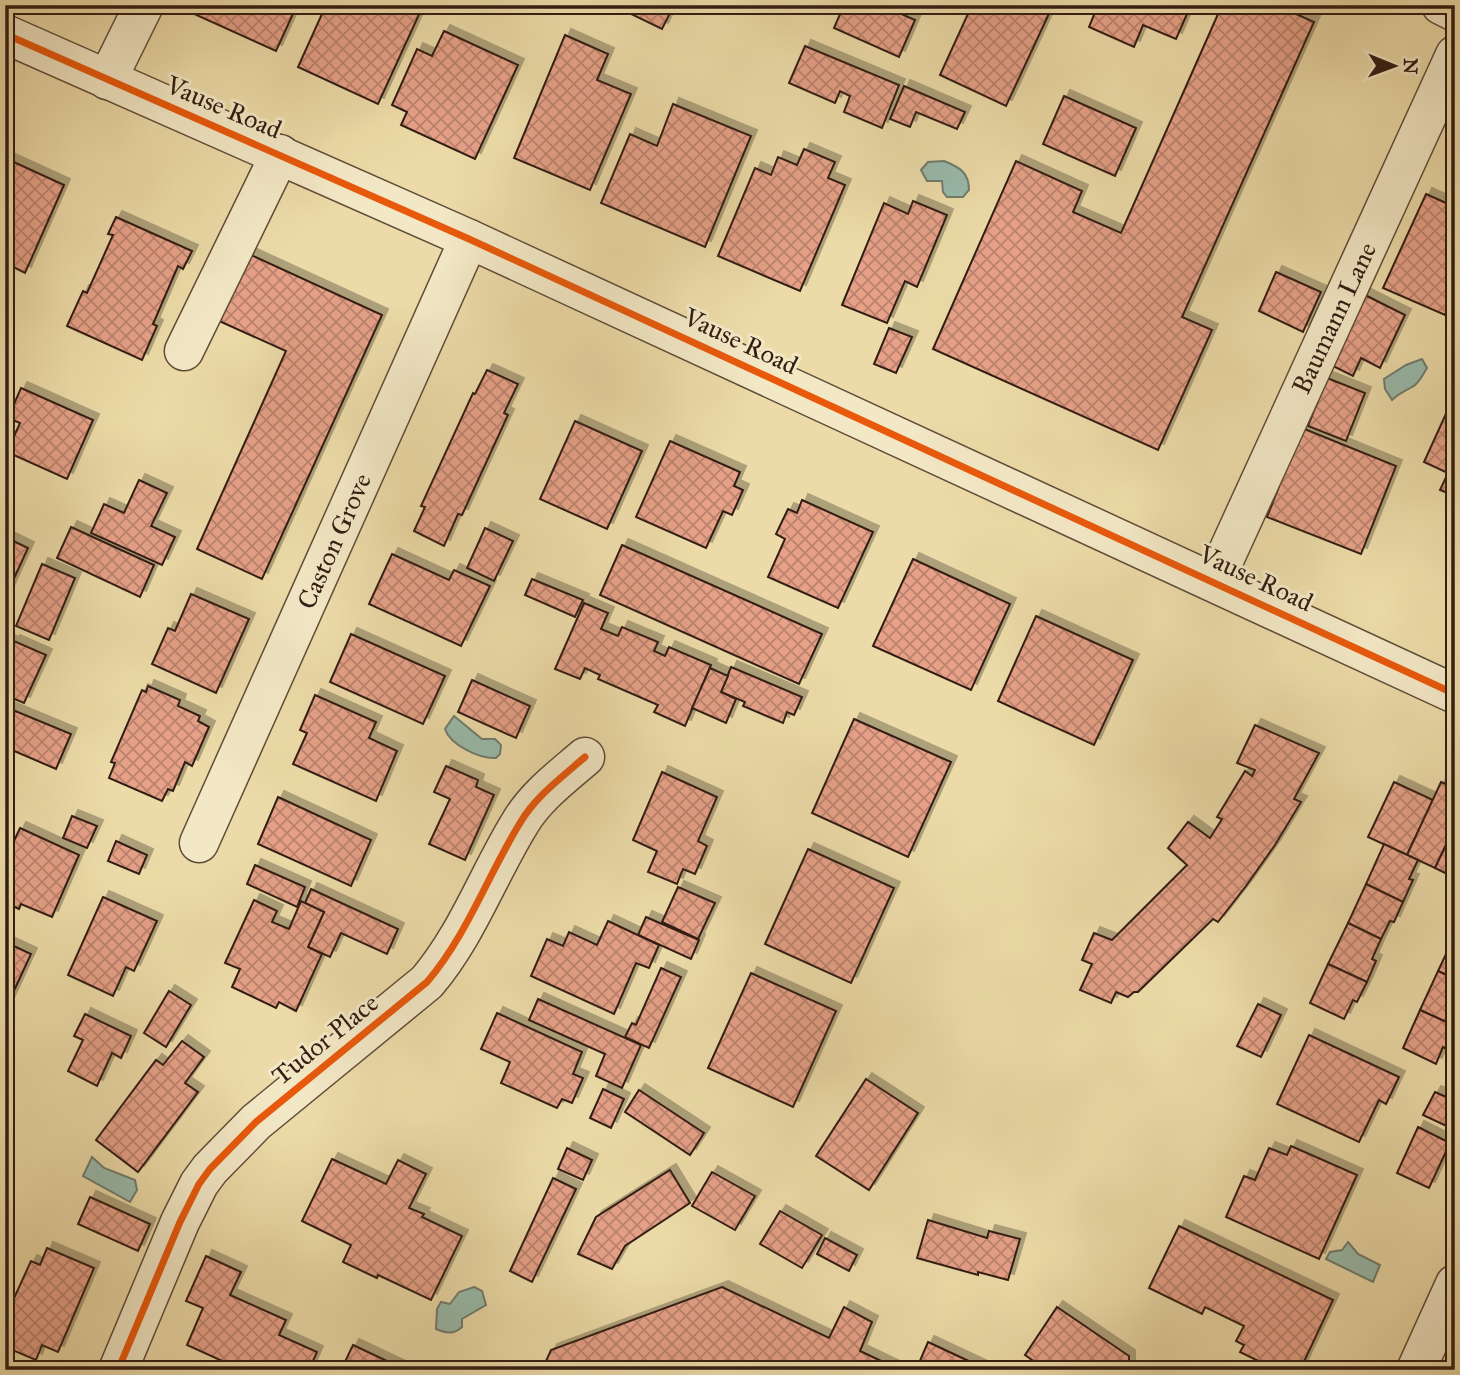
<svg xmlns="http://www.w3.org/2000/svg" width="1460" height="1375" font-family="'IM FELL Great Primer',serif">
<defs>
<pattern id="building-cross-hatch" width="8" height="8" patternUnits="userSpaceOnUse" patternTransform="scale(1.75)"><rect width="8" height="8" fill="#e6a188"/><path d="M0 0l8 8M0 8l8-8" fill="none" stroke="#bb836e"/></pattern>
<filter id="shadow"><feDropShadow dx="6" dy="-6" stdDeviation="0" flood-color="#0004"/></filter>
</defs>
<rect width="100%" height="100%" fill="#ecdba8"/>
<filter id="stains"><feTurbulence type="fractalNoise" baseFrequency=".00286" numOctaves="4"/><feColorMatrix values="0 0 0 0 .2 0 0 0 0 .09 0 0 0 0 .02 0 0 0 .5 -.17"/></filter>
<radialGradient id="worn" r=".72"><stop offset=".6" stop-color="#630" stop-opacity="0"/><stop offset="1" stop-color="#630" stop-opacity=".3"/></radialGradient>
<!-- water -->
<g fill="#99bbac" stroke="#707c6e" stroke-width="2">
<path d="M944 161C959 167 969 172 969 190L963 197H947L943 192 942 181H927L921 170 928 162Z"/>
<path d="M1422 359 1427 368C1423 374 1419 384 1412 387 1404 392 1399 393 1392 400L1385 389 1384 379 1406 365Z"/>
<path d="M454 716 482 739H495L501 745 500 754 496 758C480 759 450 745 445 729Z"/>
<polygon points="92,1157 104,1168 135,1180 137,1190 130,1202 83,1176"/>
<polygon points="1348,1242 1358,1254 1380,1265 1373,1282 1326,1259 1330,1252 1342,1250"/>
<path d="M474 1287 482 1291 486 1305 462 1319V1327C454 1335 445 1333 436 1329L437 1309 441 1302 450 1304 459 1292Z"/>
</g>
<!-- building -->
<g fill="url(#building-cross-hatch)" stroke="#321d12" stroke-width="2" filter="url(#shadow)">
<polygon points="195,5 297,5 276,51 192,13"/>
<polygon points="326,5 416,5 422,8 378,104 298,67"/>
<polygon points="630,5 674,5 662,29 627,12"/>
<polygon points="844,5 903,5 899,13 915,20 899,57 834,28"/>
<polygon points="972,5 1053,5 1006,106 940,75"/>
<polygon points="1098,5 1191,5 1176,39 1143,25 1134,47 1089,27"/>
<polygon points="1222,5 1276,5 1314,22 1182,317 1212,330 1158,450 933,349 1016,161 1082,191 1073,212 1121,233"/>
<polygon points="444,31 518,65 475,159 401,125 407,112 392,105 417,49 432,56"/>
<polygon points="565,35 608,54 597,80 631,94 590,190 514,158"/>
<polygon points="805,46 899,85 882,128 844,112 850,96 840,91 835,103 789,83"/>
<polygon points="904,86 965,112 957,129 916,112 910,127 890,119"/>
<polygon points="1064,96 1136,128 1115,176 1043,144"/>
<polygon points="673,104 751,136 705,247 601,203 630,134 657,146"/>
<polygon points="804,149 835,162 828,178 845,185 800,291 718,256 755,168 771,175 778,157 797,165"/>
<polygon points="5,158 64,185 25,273 5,263"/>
<polygon points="1426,194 1455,207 1455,294 1445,315 1383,288"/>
<polygon points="913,201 947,215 917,287 905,281 887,323 842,305 884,203 908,214"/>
<polygon points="116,217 192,251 183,269 178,266 153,324 157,326 142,360 67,326 83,291 87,293 113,235 108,234"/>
<polygon points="238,249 382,315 262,579 197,549 286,351 208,316"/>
<polygon points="1276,272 1321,292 1303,332 1259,311"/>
<polygon points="1363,294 1405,315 1380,368 1361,358 1353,376 1329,364"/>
<polygon points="889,328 912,337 896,373 874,364"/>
<polygon points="487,370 518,384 504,413 508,415 462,515 458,514 444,546 414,531 425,507 421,506 473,393 475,394"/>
<polygon points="1327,378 1365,393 1346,441 1308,426"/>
<polygon points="21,388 93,420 67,479 7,452 20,423 8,418"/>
<polygon points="1455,394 1455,496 1440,490 1448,473 1424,462"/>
<polygon points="575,421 642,451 607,529 540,499"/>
<polygon points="1302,428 1396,466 1361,554 1267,517"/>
<polygon points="670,441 740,472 734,486 743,490 732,515 723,511 706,548 636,517"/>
<polygon points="139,480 167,493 151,526 175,537 162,565 91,533 104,504 124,513"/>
<polygon points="802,500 873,532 838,608 768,577 785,539 776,534 788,509 797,513"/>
<polygon points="71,527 154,565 140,597 57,558"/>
<polygon points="485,528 513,541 494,581 467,568"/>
<polygon points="5,537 28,548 5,598"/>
<polygon points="622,545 822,634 799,684 600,595"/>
<polygon points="392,554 449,580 454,570 490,586 461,646 369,604"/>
<polygon points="913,559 1010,604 971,690 873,646"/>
<polygon points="42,564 75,578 49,640 16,626"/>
<polygon points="532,579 583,600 575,617 525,595"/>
<polygon points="191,594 249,619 216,693 152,664 168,628 175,631"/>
<polygon points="584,603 608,613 601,629 618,636 622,627 658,642 654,651 665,656 669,647 711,665 685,726 654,712 658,705 598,679 600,675 585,668 580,679 555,669"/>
<polygon points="1036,616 1133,660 1094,745 998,701"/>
<polygon points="351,634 445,676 423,724 330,682"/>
<polygon points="5,639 13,643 14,641 46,655 24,703 5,695"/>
<polygon points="731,667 802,697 794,715 787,712 783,723 743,706 745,702 721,692"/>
<polygon points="710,668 728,676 721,692 736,699 726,723 692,708"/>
<polygon points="472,680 530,706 516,738 458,712"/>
<polygon points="148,686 180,700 178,706 200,716 198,721 209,727 192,766 185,762 173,791 168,789 162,801 109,778 115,763 111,762 142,690 146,692"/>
<polygon points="315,695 376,722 369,738 397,751 376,801 293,764 307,733 300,730"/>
<polygon points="8,708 71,734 56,769 5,747 5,715"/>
<polygon points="854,719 951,762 908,857 812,813"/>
<polygon points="1255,725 1319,753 1294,799 1301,802 1275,845 1246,886 1218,922 1213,919 1138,992 1134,992 1128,997 1116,992 1111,1003 1080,990 1092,964 1082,960 1094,933 1112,940 1187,865 1168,848 1188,822 1210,838 1222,819 1217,817 1245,771 1252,776 1255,770 1237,763"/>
<polygon points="446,766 478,780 476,787 494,795 465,860 429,844 450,799 434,792"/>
<polygon points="662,772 717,797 698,841 707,846 695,874 683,869 677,884 648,872 657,851 633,840"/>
<polygon points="1394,782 1433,800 1407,855 1368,837"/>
<polygon points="1441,782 1455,788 1455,826 1435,868 1407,855"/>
<polygon points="278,797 371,840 351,886 258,844"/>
<polygon points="72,816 97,826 87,848 63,838"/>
<polygon points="1455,826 1455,878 1435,868"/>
<polygon points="20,828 79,855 52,917 21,904 19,909 5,902 5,860"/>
<polygon points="116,841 147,855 139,874 108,861"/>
<polygon points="1384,844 1418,860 1409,879 1413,880 1403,902 1366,884"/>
<polygon points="808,849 894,888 851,983 765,944"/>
<polygon points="255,865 305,887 297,907 247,884"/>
<polygon points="1366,884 1403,902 1394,922 1390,921 1381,939 1348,923"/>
<polygon points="678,887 715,903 698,939 662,922"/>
<polygon points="311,889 398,929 387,954 341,933 330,957 308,947 324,912 305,903"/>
<polygon points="103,897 157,921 134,971 126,967 113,996 68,975"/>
<polygon points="254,900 277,911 272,922 289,929 301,901 324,912 308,947 322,954 296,1011 279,1002 276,1008 232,987 240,969 225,963"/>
<polygon points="646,917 699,940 691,959 638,935"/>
<polygon points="608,921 659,945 649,968 636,963 614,1014 531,976 547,939 563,946 569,932 597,945"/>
<polygon points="1348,923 1381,939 1372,959 1376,961 1367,982 1328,964"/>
<polygon points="1455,935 1455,979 1438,971"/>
<polygon points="5,942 31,954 5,1010"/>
<polygon points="1328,964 1367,982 1357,1002 1353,1000 1344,1019 1310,1003"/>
<polygon points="661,968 681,977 649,1048 625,1037 632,1023 636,1025"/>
<polygon points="1438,971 1455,979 1455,1026 1420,1010"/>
<polygon points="751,973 836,1011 793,1107 708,1068"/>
<polygon points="169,991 191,1005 166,1047 144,1033"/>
<polygon points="538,999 641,1045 622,1088 596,1076 605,1054 529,1020"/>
<polygon points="1258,1004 1281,1015 1261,1057 1237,1046"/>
<polygon points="1420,1010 1455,1026 1455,1035 1448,1050 1443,1047 1436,1064 1403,1048"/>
<polygon points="497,1013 582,1052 573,1074 583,1078 572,1103 562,1099 557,1108 501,1083 510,1062 481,1049"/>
<polygon points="85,1014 131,1036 121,1058 112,1053 97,1086 68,1071 83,1040 74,1036"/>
<polygon points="1309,1035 1399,1077 1386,1104 1379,1100 1359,1142 1277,1104"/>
<polygon points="182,1041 204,1057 185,1083 198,1092 138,1172 96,1140 156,1060 163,1065"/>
<polygon points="866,1079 918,1113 869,1190 816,1156"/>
<polygon points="603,1089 624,1099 611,1128 590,1118"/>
<polygon points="639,1090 704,1133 690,1155 625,1112"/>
<polygon points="1435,1092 1455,1101 1455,1130 1423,1115"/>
<polygon points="1418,1127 1450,1143 1429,1188 1397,1173"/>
<polygon points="1291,1146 1357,1175 1319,1259 1226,1217 1244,1176 1255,1180 1269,1148 1287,1155"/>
<polygon points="567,1148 592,1160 583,1180 558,1169"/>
<polygon points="332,1159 386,1184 398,1160 426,1174 409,1208 424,1214 422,1217 462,1236 431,1300 378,1275 377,1278 343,1262 351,1245 302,1221"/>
<polygon points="670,1170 690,1203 625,1246 612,1269 578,1254 596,1217"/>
<polygon points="712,1172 755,1196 735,1230 692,1206"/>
<polygon points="553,1178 576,1189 532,1282 510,1271"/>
<polygon points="90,1197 150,1224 138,1251 78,1224"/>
<polygon points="780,1211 822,1235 802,1268 760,1244"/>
<polygon points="928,1220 987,1238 989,1231 1020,1239 1008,1280 978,1272 978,1275 917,1258"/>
<polygon points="1179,1226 1333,1300 1300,1370 1277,1370 1240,1352 1244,1345 1236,1341 1244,1326 1205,1307 1202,1314 1149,1288"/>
<polygon points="825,1238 857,1255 849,1271 817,1254"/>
<polygon points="47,1248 94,1268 58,1352 42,1345 36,1360 5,1347 8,1330 5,1329 5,1318 31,1261 40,1265"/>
<polygon points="206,1256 241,1272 230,1295 286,1320 279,1335 317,1352 309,1370 242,1370 187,1345 203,1308 186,1301"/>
<polygon points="722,1287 829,1338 844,1307 872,1322 860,1351 900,1370 542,1370 551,1350"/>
<polygon points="1057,1307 1129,1356 1129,1370 1033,1370 1039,1365 1025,1355"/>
<polygon points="928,1342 988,1370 916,1370"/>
<polygon points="353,1345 406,1370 341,1370"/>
</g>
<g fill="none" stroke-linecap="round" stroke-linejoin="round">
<!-- minor casing -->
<g stroke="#604c38" stroke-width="41">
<g id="minor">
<polyline points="1441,5 1455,12"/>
<polyline points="5,34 469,239 1455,694"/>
<polyline points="107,80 144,5"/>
<polyline points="184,351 280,154"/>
<polyline points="1214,582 1455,55"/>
<polyline points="199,843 469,239"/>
<path d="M118 1370 180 1222 199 1184 210 1169 256 1122 427 982C467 935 488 875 520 823 536 796 562 777 585 757"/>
<polyline points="1416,1370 1455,1284"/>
</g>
</g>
<!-- minor -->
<use href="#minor" stroke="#f3e8c6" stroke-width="38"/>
<!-- cycleway casing -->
<g stroke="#f3e8c6" stroke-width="11">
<g id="cycleway">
<polyline points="5,34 469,239 1455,694"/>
<path d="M118 1370 180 1222 199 1184 210 1169 256 1122 427 982C467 935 488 875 520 823 536 796 562 777 585 757"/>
</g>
</g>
<!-- cycleway -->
<use href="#cycleway" stroke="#e8590c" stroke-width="7"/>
</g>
<g text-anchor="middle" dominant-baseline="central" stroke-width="6" stroke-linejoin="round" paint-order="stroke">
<!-- street labels -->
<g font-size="26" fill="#321d12" stroke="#f3e8c6">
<text transform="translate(224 107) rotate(23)">Vause Road</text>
<text transform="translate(1334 318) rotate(-65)">Baumann Lane</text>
<text transform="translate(741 341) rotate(25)">Vause Road</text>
<text transform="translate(334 541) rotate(-66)">Caston Grove</text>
<text transform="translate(1256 578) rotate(25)">Vause Road</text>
<text transform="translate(325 1039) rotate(-39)">Tudor Place</text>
</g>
</g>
<!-- margin -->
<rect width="1460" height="1375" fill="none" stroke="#ecdba8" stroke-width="28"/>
<rect x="7" y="7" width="1446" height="1361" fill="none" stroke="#321d12" stroke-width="3.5"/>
<rect x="14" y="14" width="1432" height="1347" fill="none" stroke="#321d12" stroke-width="2"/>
<!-- north arrow -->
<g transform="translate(1394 66) rotate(91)" stroke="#f3e8c6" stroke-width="5" paint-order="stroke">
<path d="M0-5L12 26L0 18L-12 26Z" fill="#321d12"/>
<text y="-10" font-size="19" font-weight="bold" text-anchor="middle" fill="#321d12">N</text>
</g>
<rect width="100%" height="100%" filter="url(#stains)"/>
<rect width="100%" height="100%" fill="url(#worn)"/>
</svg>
